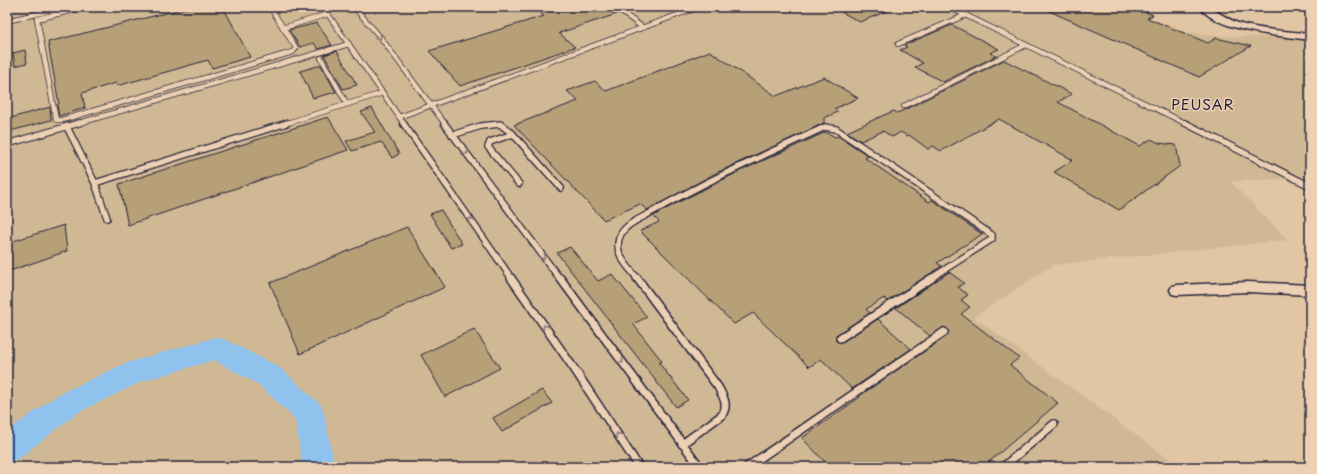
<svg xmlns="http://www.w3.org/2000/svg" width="1317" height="474" font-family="'Playpen Sans',sans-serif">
<rect width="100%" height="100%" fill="#e2c6a3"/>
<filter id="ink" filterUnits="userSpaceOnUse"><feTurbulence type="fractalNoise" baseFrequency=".025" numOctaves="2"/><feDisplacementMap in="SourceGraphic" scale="8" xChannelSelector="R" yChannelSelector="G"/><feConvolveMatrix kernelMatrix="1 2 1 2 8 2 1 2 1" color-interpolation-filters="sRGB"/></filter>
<g filter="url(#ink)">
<!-- built -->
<polygon fill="#d1b894" points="7,7 1136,7 1149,17 1190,33 1234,37 1294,37 1310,40 1310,178 1230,181 1288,240 1053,265 974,317 1180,467 7,467"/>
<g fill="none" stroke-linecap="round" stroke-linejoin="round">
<!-- river -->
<polygon fill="#8fc2ec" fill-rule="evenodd" points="216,337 226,340 279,367 320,404 324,413 334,463 332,467 300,467 302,463 295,419 259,385 214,360 143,381 79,412 18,459 7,463 7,431 59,394 126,363"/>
</g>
<!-- building -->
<g fill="#b7a078" stroke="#22223b">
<polygon points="190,7 223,7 250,57 212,68 208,60 117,86 116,83 82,93 85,108 59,116 57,105 59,104 48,42"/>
<polygon points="534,7 607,7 617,14 559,33 575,47 460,86 429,51 544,16"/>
<polygon points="832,7 897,7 860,22"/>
<polygon points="1040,7 1134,7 1153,15 1147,18 1208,43 1216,38 1251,46 1199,77"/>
<polygon points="317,23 332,45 318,49 314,43 300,47 289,30"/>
<polygon points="952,25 999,49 990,53 996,56 943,82 915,67 923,63 900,50 907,47 904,45"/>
<polygon points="25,50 27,63 15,66 13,53"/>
<polygon points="337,51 339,55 357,85 343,89 324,55"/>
<polygon points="710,51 776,96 824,77 858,98 834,109 838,112 824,118 824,123 714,174 647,210 640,204 604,220 514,125 578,101 567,91 595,81 606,91"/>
<polygon points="1004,60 1072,94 1058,102 1140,146 1151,139 1159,143 1176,145 1180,166 1119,210 1054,172 1073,160 999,119 941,151 933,146 928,149 909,135 907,136 901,132 892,137 883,131 861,141 847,132 882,116 894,111 897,113 906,109"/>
<polygon points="321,65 336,92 313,98 300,71"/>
<polygon points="50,107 51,120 7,132 7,119"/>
<polygon points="372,108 399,154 392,158 381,142 352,151 346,141 375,132 361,112"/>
<polygon points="328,117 348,150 128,225 119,184"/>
<polygon points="826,132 835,137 838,136 869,156 865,158 929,202 932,200 982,234 937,263 942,266 888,301 884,298 866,309 870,313 836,335 836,341 842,342 878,319 911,349 852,389 821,359 809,367 753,313 734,324 640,231 659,222 653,216 675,204 740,171"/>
<polygon points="441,210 462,244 451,248 430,214"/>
<polygon points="64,225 67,251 7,272 7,243"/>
<polygon points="407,227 445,287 300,354 270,283"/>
<polygon points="570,247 598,281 612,274 647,317 633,324 662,361 659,363 688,400 676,407 557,253"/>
<polygon points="949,272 964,283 958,287 968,295 961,300 970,307 961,314 1019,358 1010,365 1058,403 983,467 830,467 802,438 860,397 859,396 947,336 948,330 944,327 930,336 896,308"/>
<polygon points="474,329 500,368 445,397 421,355"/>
<polygon points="542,390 552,403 502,432 493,418"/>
</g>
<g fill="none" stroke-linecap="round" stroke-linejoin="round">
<!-- lane-far2 casing -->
<g stroke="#22223b" stroke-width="6">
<g id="lane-far2">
<polyline points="86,7 37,19 56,120 62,120 293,52 296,48 270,7"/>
<polyline points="323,7 404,124"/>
<polyline points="354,7 381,38 445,124"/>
<polyline points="615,7 642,27"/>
<polyline points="949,7 1187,124"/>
<polyline points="7,21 65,7"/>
<polyline points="283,28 328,14"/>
<polyline points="898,44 966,15"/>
<polyline points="321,58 347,104"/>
<polyline points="904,106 1026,45"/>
<polyline points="399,117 699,7"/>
<polyline points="76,124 349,44"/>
<polyline points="284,124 383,93"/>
</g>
</g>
<!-- lane-far1 casing -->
<g stroke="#22223b" stroke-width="8">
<g id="lane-far1">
<polyline points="403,123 512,279"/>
<polyline points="444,123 560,279"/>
<polyline points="1185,123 1310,186"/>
<polyline points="67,127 95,183 107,218"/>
<polyline points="513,134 490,142 488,147 519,184"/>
<polyline points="452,135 481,126 500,124 513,134 561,188"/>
<polyline points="7,144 79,123"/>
<polyline points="95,183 287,123"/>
<path d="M638 279C628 267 611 251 621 234 627 223 642 218 652 212 708 180 767 154 825 127L836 129 992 235V239L930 279"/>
</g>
</g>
<!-- lane casing -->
<g stroke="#22223b" stroke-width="10">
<g id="lane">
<polyline points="511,278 575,370 639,467"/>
<polyline points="560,278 700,467"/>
<path d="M637 278 718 387C723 397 729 404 722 415L682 444"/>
<polyline points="840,338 932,278"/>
<polyline points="747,467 944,332"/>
<polyline points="1003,467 1054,424"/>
</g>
</g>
<!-- street casing -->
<g stroke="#22223b" stroke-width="3">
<g id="street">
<path d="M1199 7C1217 7 1224 19 1241 24 1261 30 1289 31 1310 34V40C1278 35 1221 33 1199 7Z"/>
<polygon points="1248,282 1310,285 1310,295 1248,292 1177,295 1172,294 1170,290 1172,286 1177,285"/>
</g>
</g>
<!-- lane-far2 -->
<use href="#lane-far2" stroke="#edd0b3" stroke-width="4.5"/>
<!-- lane-far1 -->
<use href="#lane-far1" stroke="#edd0b3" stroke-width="5.5"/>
<!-- lane -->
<use href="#lane" stroke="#edd0b3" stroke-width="7"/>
<!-- street -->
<use href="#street" fill="#edd0b3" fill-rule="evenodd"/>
</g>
<!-- one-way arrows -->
<defs><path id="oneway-chevron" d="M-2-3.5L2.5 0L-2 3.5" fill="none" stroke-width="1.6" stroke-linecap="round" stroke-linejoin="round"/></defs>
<g stroke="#887977">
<use href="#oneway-chevron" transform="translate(379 37) rotate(51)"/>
<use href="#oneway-chevron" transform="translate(466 152) rotate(53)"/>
<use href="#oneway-chevron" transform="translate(471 220) rotate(-125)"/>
<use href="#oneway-chevron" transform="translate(543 257) rotate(53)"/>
<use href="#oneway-chevron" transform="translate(545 327) rotate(-125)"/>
<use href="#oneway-chevron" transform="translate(621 361) rotate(53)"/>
<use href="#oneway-chevron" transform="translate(618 435) rotate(-124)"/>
</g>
</g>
<g text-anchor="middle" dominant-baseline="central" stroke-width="3" stroke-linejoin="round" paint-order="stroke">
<!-- quarter labels -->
<g font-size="14" letter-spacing="1" fill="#22223b" stroke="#edd0b3">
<text x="1203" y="104">PEUSAR</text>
</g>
</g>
<!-- margin -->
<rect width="1317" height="474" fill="none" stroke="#edd0b3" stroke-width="24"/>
<rect x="12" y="12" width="1293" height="450" fill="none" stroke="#22223b" stroke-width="1.5" filter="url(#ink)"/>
</svg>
